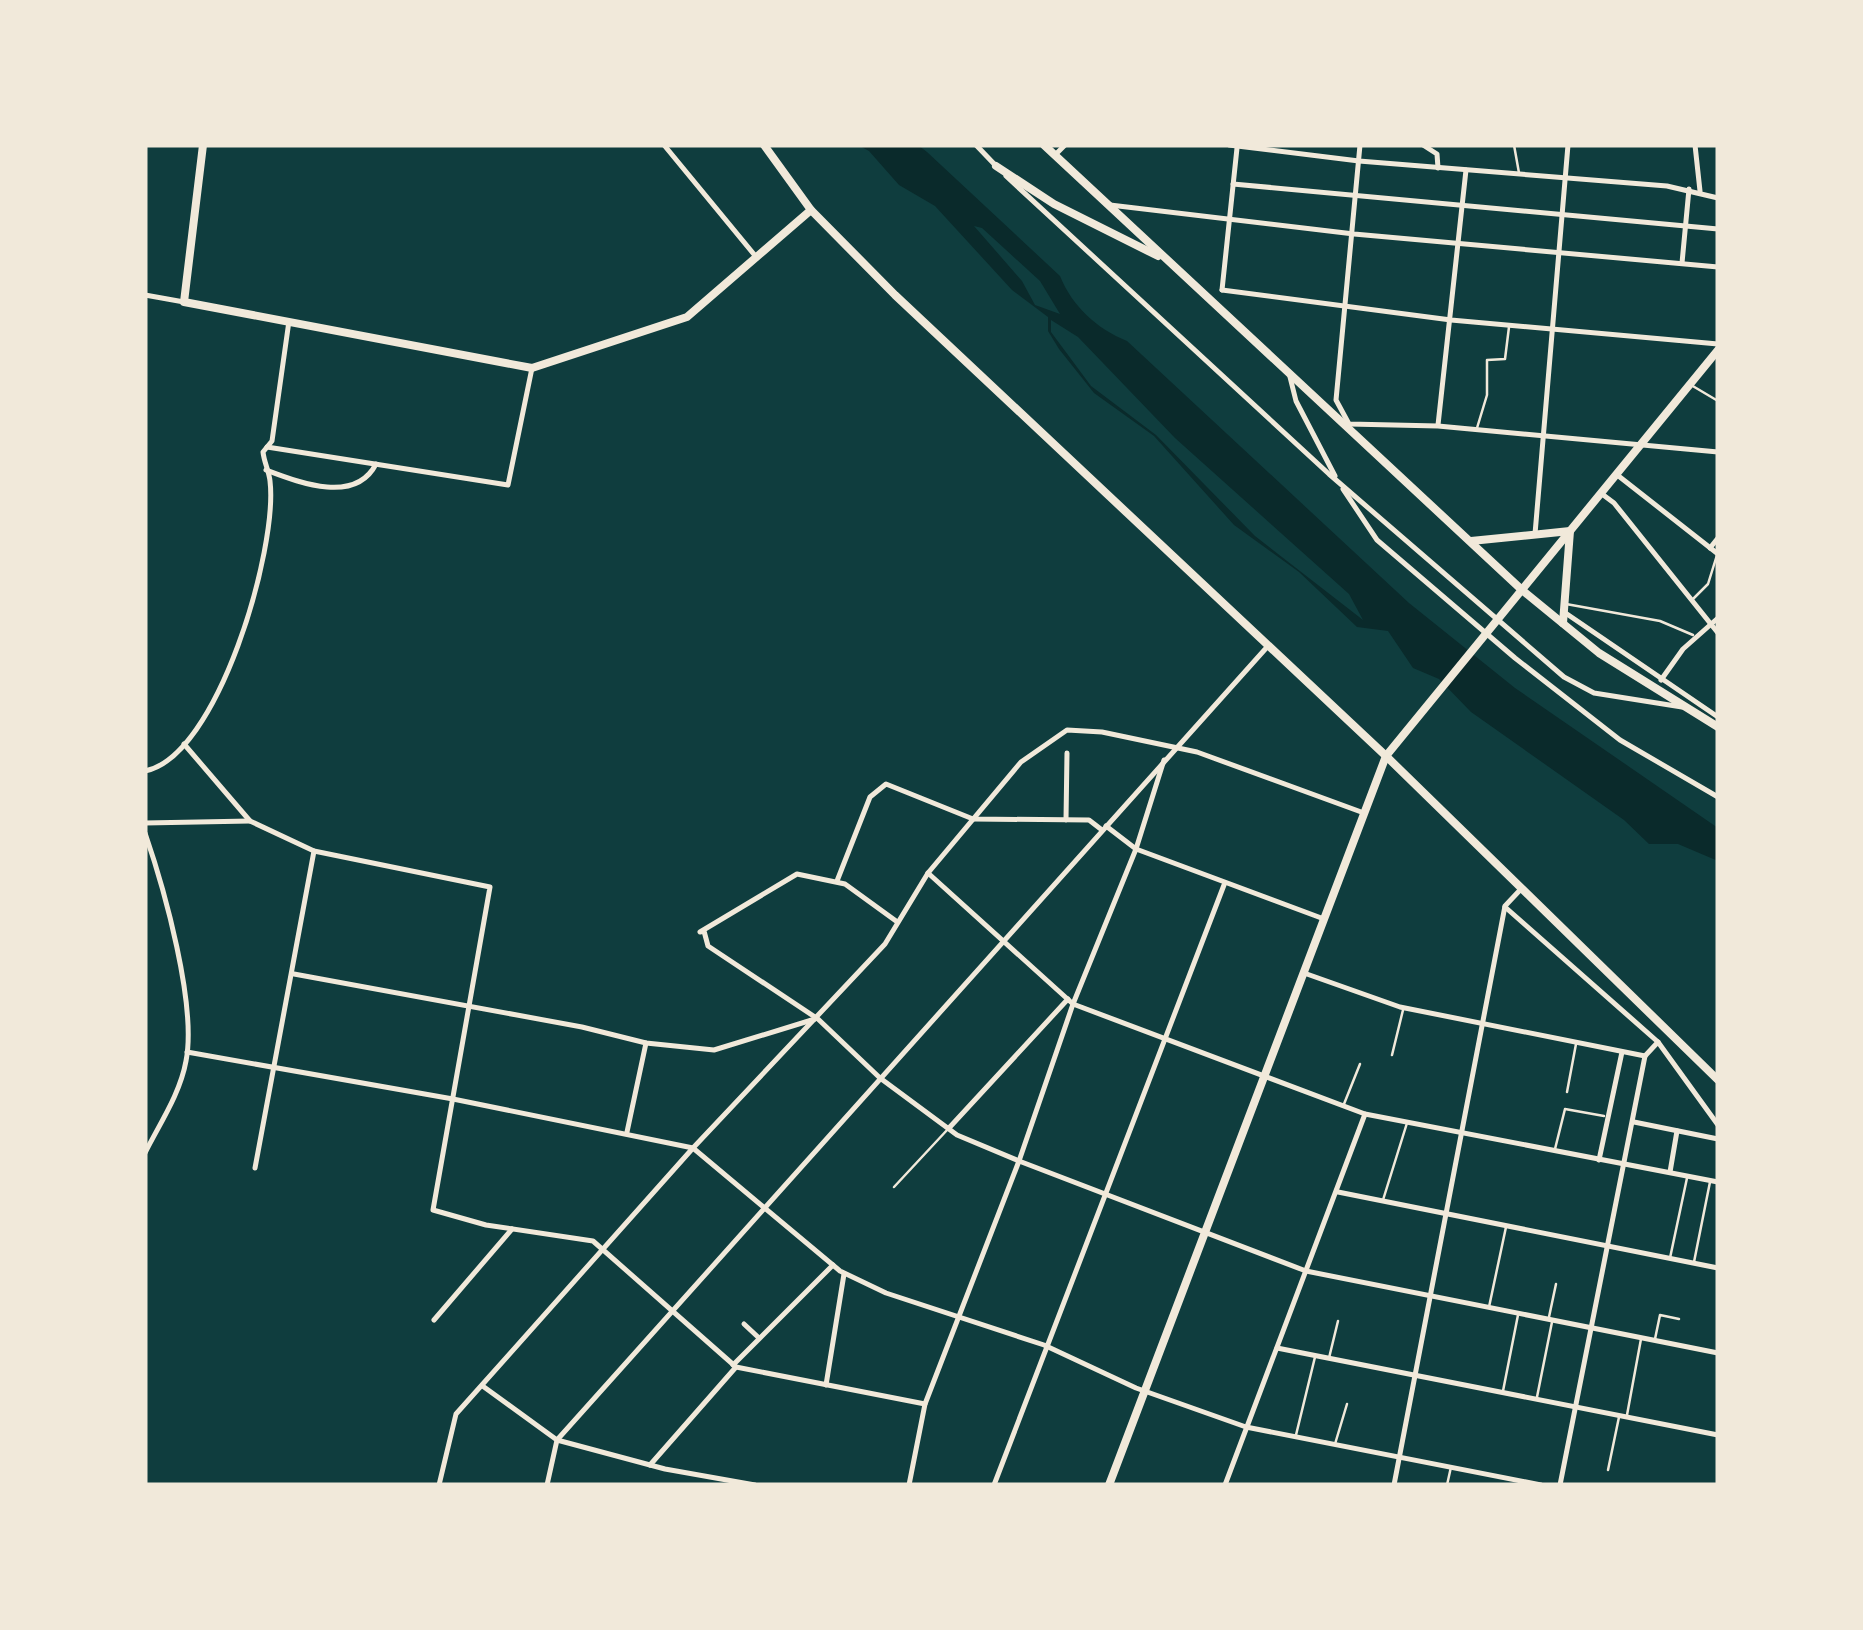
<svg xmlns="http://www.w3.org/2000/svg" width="1863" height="1630" font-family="Signika,sans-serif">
<rect width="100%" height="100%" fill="#0f3d3e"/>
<!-- water -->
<path fill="#0a2a2b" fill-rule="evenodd" d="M858 145H918L927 152 1060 276C1072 306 1097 329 1127 341L1409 603 1515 688 1718 828V861L1678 844H1649L1624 820 1471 712 1439 679 1413 668 1388 631 1357 627 1299 572 1234 525 1154 436 1094 393 1059 349 1048 331V317L1012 290 935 206 899 185 869 151ZM974 226 982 228 1040 281 1060 314 1035 305 1022 281ZM1051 320 1078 337 1175 438 1349 594 1363 620 1255 536 1156 435 1091 386 1051 332Z"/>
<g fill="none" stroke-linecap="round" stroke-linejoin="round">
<!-- service -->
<g stroke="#f1e9da" stroke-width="2.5">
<polyline points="1514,145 1519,173"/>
<polyline points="1691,385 1718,401"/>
<polyline points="1477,428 1487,395 1487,360 1505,359 1509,327"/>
<polyline points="1693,599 1708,584 1717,555"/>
<polyline points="1566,604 1660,621 1693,635"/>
<polyline points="1392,1055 1403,1010"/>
<polyline points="1567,1092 1576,1044"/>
<polyline points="1344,1104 1360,1064"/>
<polyline points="1555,1149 1565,1109 1604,1116"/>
<polyline points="894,1187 948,1129"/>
<polyline points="1383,1200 1407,1123"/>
<polyline points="1670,1258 1687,1178"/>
<polyline points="1694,1262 1710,1182"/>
<polyline points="1489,1307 1506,1227"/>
<polyline points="1549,1317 1556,1284"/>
<polyline points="1655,1339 1660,1315 1679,1319"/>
<polyline points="1329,1358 1338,1321"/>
<polyline points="1503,1391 1518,1315"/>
<polyline points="1537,1397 1552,1322"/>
<polyline points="1627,1415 1641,1339"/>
<polyline points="1296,1435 1315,1357"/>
<polyline points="1335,1444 1347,1404"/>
<polyline points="1608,1470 1619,1417"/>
<polyline points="1447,1485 1451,1467"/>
</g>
<!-- minor -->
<g stroke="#f1e9da" stroke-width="5">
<polyline points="664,145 757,258"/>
<polyline points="976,145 998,168"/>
<polyline points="1229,145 1359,161 1667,186 1718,198"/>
<polyline points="1360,145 1336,400 1349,424 1438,426 1718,452"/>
<polyline points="1423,145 1437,154 1438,168"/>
<polyline points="1695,145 1700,191"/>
<polyline points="1055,155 1065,145"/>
<polyline points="1006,176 1329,474 1564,677 1594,693 1682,707"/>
<polyline points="1233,184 1718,229"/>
<polyline points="1110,205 1354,234 1718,267"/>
<polyline points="1682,263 1689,189"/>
<polyline points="1222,290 1451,320 1718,344"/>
<polyline points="1222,290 1237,148"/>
<polyline points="145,295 184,302"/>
<polyline points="1290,377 1296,401 1335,476"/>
<polyline points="1438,425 1466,170"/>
<polyline points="267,447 508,485 532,368"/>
<path d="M266 470C298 482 355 505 376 464"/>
<polyline points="1616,474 1718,554"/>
<polyline points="1343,489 1377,540 1515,658 1620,740 1718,797"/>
<polyline points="1602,494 1614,503 1718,633"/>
<polyline points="1535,534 1568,145"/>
<polyline points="1710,548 1718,538"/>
<polyline points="1564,612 1718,717"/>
<polyline points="1661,680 1683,649 1718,618"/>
<polyline points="184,744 250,821 314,851 490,887 433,1210 486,1225 593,1241 736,1367 925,1404"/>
<path d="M145 771C218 757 278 548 270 481 269 471 264 462 263 452L272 441 289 321"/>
<polyline points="1066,820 1067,753"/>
<polyline points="145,823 250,821"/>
<polyline points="1106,826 1136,849 1324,919"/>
<path d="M145 833C164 888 197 1005 186 1061 180 1094 160 1123 145 1153"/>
<polyline points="928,873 1073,1004 1365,1114 1718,1182"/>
<polyline points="837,881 870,797 886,784 973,819 1089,820 1102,830"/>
<polyline points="1505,907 1658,1042 1718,1125"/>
<polyline points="896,921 845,884 797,874 700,932 704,931 708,946 818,1019 880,1078 957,1135 1019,1161 1306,1271 1718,1353"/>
<polyline points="1304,973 1400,1007 1645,1056"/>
<polyline points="294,974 582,1027 646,1043 714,1050 815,1019"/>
<polyline points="187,1052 453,1099 693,1148 840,1271 886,1293 1044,1345 1136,1388 1246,1427 1541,1485"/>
<polyline points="1645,1056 1658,1042"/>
<polyline points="1634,1122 1718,1139"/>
<polyline points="949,1128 1068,999"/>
<polyline points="627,1132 646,1043"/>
<polyline points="1599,1160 1622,1052"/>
<polyline points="255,1168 314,851"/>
<polyline points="1670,1172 1677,1131"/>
<polyline points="1338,1192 1718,1268"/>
<polyline points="434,1320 512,1229"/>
<polyline points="744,1324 759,1338"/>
<polyline points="1277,1348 1718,1435"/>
<polyline points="733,1365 833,1265"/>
<polyline points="826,1385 844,1274"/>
<polyline points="484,1387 557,1440 665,1469 755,1485"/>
<polyline points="650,1465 736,1367"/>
<polyline points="439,1485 456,1414 693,1148 885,944 928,873 1021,762 1067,730 1102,732 1197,752 1364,813"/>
<polyline points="547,1485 557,1440 1268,646"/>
<polyline points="909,1485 925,1404 1019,1161 1073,1004 1136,849 1164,760"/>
<polyline points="994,1485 1224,885"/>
<polyline points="1225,1485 1365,1114"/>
<polyline points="1394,1485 1505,906 1521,889"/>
<polyline points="1560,1485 1645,1056"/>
</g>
<!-- tertiary -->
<g stroke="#f1e9da" stroke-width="8">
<polyline points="203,145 184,302 532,368 687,317 811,210"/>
<polyline points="764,145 811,210 895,295 1386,756 1718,1080"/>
<polyline points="1044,145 1522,590 1599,653 1718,727"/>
<polyline points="996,166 1054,204 1158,256"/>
<polyline points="1471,541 1570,531 1563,623"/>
</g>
<!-- secondary -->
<polyline stroke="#f1e9da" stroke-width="8" points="1109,1485 1386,756 1718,350"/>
</g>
<!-- border -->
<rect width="1863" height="1630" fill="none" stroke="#f1e9da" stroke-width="295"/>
</svg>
